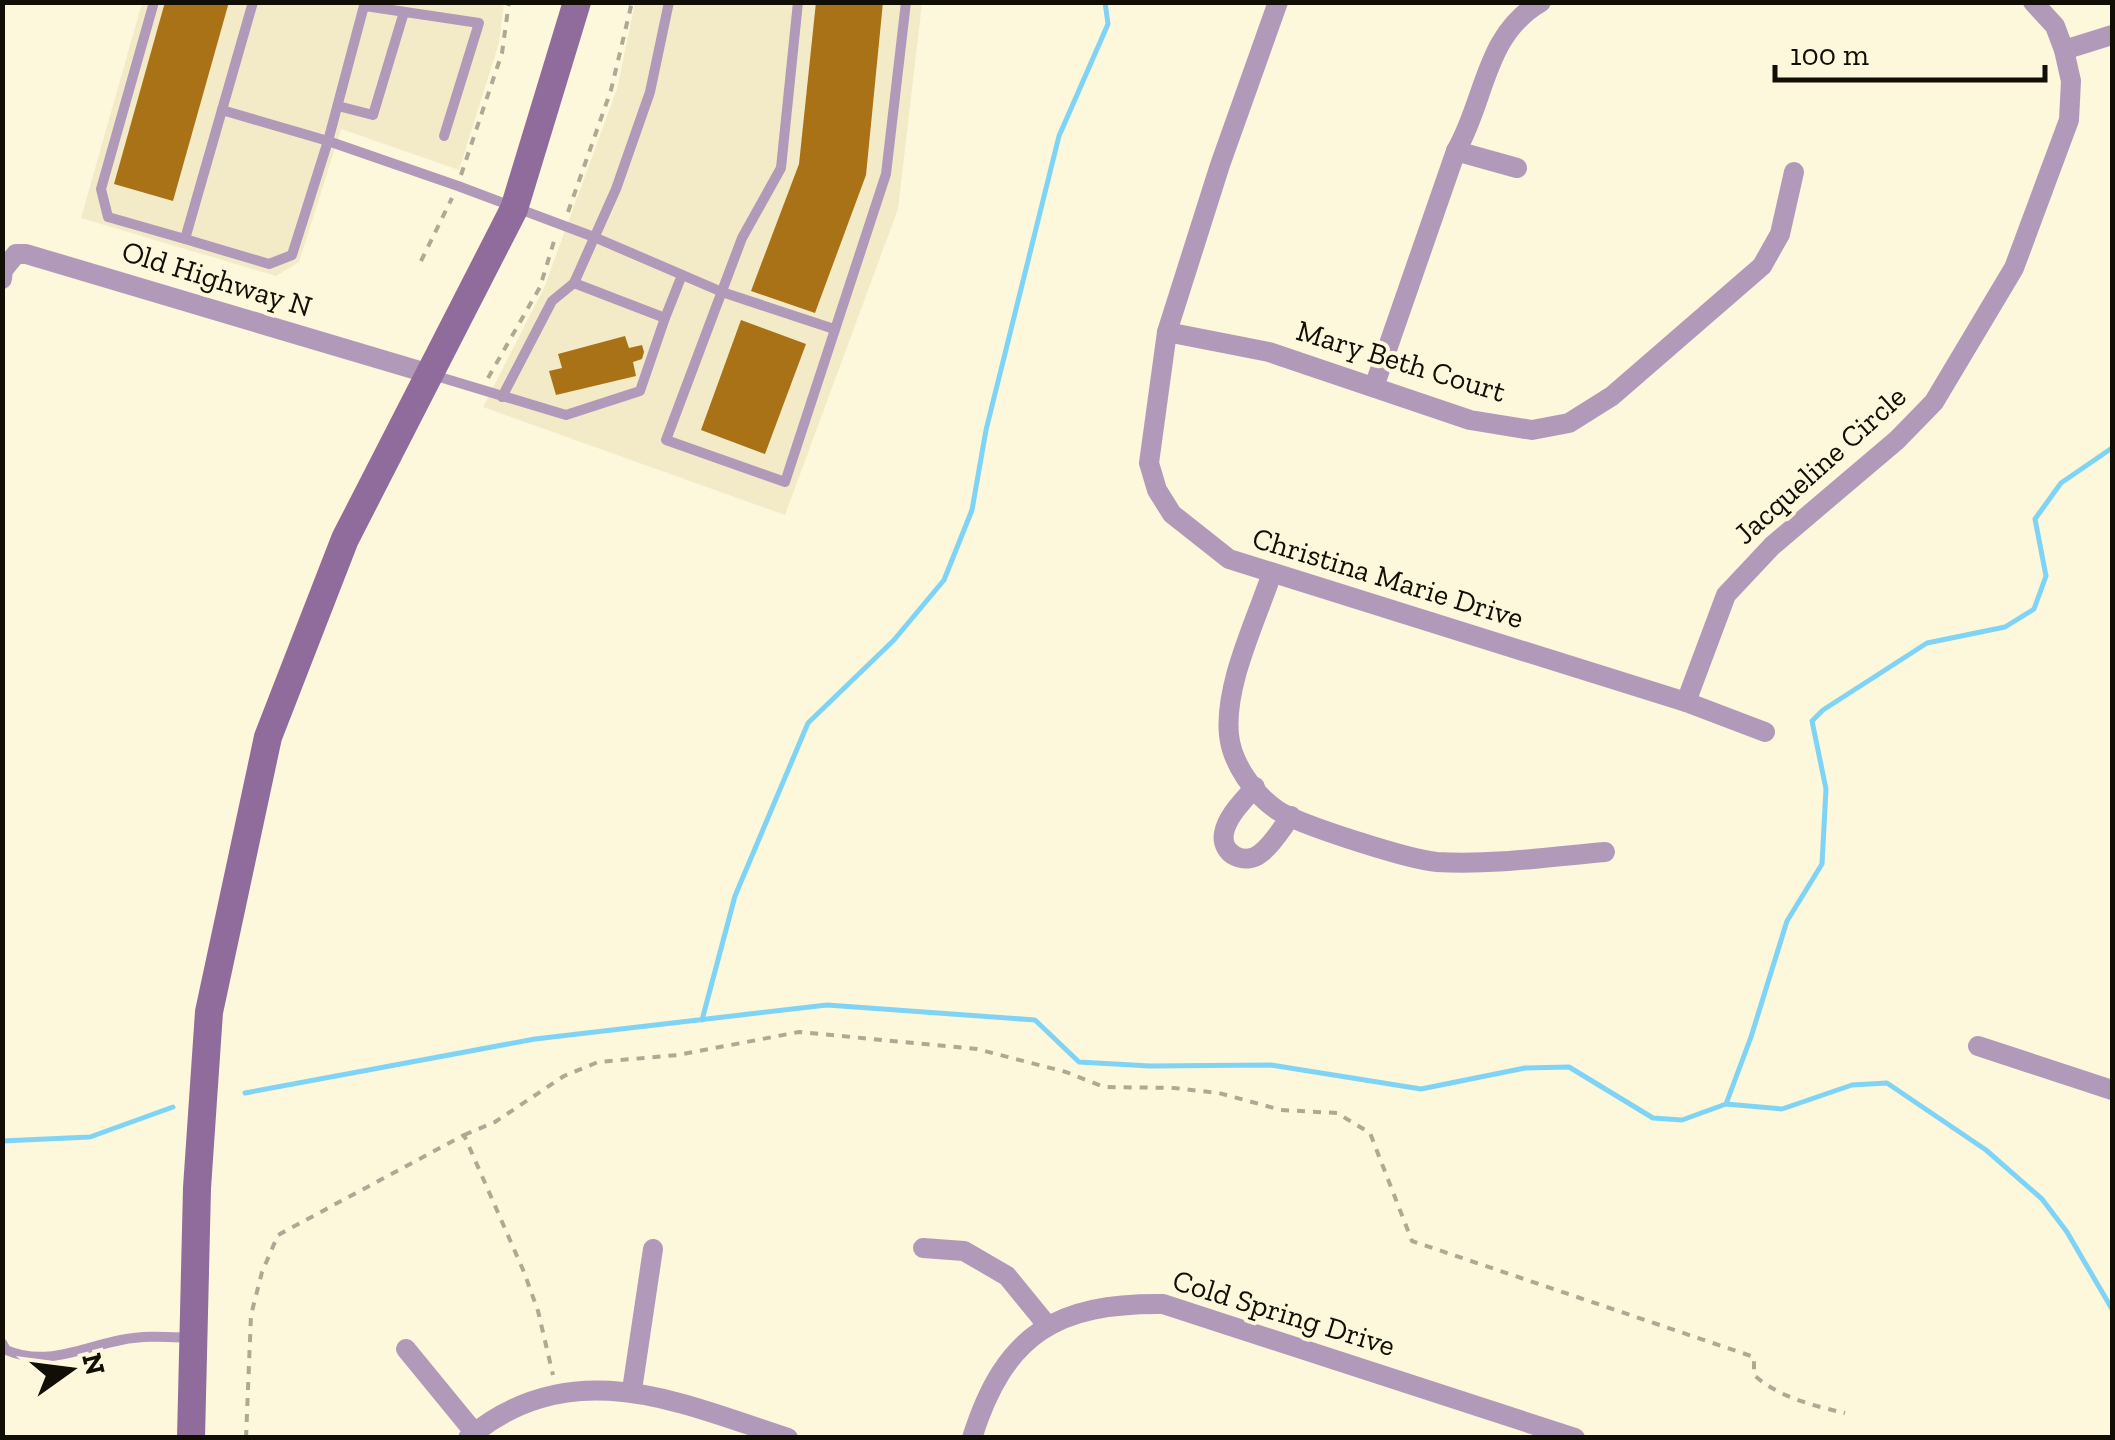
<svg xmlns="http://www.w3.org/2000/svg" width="2115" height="1440" font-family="'Zilla Slab',serif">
<rect width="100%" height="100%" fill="#fdf7db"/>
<!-- built -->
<g fill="#f3ebc8">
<polygon points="142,3 504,3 499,43 459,170 341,129 299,262 276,276 81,218"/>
<polygon points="635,3 922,3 898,209 785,515 483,407 544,288 617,89"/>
</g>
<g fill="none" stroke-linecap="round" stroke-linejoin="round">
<!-- stream -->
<g stroke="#7fd4f6" stroke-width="5">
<polyline points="702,1020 735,896 808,723 894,640 944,580 972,510 986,430 1059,136 1108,24 1105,2"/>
<polyline points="245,1093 535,1039 827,1005 1035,1020 1079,1062 1150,1066 1271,1065 1421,1089 1525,1068 1569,1067 1653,1118 1682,1120 1726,1104 1782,1109 1852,1085 1887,1083 1986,1150 2042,1199 2067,1232 2112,1309"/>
<polyline points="1726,1104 1751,1037 1787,921 1822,864 1826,789 1812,721 1823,710 1927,643 2005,627 2034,609 2046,576 2035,519 2061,483 2112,448"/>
<polyline points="2,1141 90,1137 173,1107"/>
</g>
</g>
<!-- building -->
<g fill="#a97216">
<polygon points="165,2 229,2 173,201 114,184"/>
<polygon points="816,2 883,2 866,175 815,313 751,291 799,164"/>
<polygon points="741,320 806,344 765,454 701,430"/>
<polygon points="625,336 629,348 642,345 644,352 642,359 633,362 636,376 556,395 549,371 562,368 558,354"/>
</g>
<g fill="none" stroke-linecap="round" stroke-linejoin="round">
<!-- path -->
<g stroke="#aea994" stroke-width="4" stroke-dasharray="8 8" stroke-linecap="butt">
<polyline points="461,175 502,53 509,2"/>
<polyline points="568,212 611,90 632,2"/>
<polyline points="421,261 452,198"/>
<polyline points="488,378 540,287 555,238"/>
<path d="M464 1135 495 1122 564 1076 598 1062 678 1055 799 1032 977 1049 1066 1072 1104 1087 1174 1088 1219 1093 1281 1110 1337 1113 1370 1133 1412 1241 1754 1357V1375C1778 1397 1814 1406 1845 1413"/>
<polyline points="246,1438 251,1315 262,1272 278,1235 464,1135 524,1272 538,1311 553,1375"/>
</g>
<!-- service -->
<g stroke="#b199ba" stroke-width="10">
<polyline points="154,2 101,189 108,217 185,239"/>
<polyline points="253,2 185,239 269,264 292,255 328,141 365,2"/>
<polyline points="798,2 781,168 742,238 666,440 785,482 886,174 906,2"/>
<polyline points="365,6 479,23 444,136"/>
<polyline points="338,106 373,115 404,12"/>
<polyline points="222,110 328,141 458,186 594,237 722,292 834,329"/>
<polyline points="574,283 665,318 682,275"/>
<polyline points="433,375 566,415 640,391 665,318"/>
<polyline points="502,397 552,301 574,283 616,189 650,92 669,2"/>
<path d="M2 1343 6 1350C46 1367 80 1348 121 1340 145 1335 168 1337 192 1338"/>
</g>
<!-- minor -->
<g stroke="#b199ba" stroke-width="20">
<polyline points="1278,2 1220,165 1167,332 1149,463 1157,490 1172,514 1229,559 1686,702 1765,732"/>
<polyline points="2064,50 2112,35"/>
<polyline points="1456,151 1517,168"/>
<polyline points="2,279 3,270 16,254 26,254 430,374"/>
<polyline points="1167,332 1269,352 1470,420 1532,430 1569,423 1612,396 1762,266 1780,234 1794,172"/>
<path d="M1374 387 1456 151C1486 99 1484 35 1541 2"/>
<path d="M1272 573C1256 621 1224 685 1229 735 1232 764 1254 794 1277 810 1299 825 1411 860 1437 862 1493 865 1550 857 1605 852"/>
<polyline points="1686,702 1726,595 1772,546 1897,440 1934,402 2014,268 2069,120 2071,81 2064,50 2055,26 2033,2"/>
<path d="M1255 787C1244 800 1227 816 1224 833 1220 855 1246 866 1261 853 1273 844 1282 828 1291 816"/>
<polyline points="1978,1046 2112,1090"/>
<polyline points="923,1248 964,1251 1007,1276 1047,1325"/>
<polyline points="406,1349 474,1432"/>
<polyline points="632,1390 653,1249"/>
<path d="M468 1438C571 1352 678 1402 788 1438"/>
<path d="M972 1438C1005 1333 1057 1303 1163 1304L1575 1438"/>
</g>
<!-- secondary -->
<polyline stroke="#8f6c9b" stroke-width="28" points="191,1438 197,1188 209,1012 268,737 345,539 514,209 577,2"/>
</g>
<g text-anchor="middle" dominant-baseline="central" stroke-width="8" stroke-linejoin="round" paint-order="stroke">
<!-- street labels -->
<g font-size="30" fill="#100e05" stroke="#fdf7db">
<text transform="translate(217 279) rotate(17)">Old Highway N</text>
<text transform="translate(1401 361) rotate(17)">Mary Beth Court</text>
<text transform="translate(1820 465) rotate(-42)">Jacqueline Circle</text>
<text transform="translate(1388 578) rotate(17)">Christina Marie Drive</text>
<text transform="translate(1284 1313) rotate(17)">Cold Spring Drive</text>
</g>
</g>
<!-- border -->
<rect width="2115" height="1440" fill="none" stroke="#100e05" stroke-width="10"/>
<!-- north arrow -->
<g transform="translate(70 1370) rotate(76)" stroke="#fdf7db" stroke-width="8" paint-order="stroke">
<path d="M0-8L18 38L0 25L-18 38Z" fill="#100e05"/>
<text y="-15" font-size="28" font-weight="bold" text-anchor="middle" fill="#100e05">N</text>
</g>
<!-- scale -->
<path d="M1775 65v15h270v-15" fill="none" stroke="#100e05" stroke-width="5"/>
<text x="1790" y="65" font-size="30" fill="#100e05" stroke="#fdf7db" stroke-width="8" paint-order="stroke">100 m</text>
</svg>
